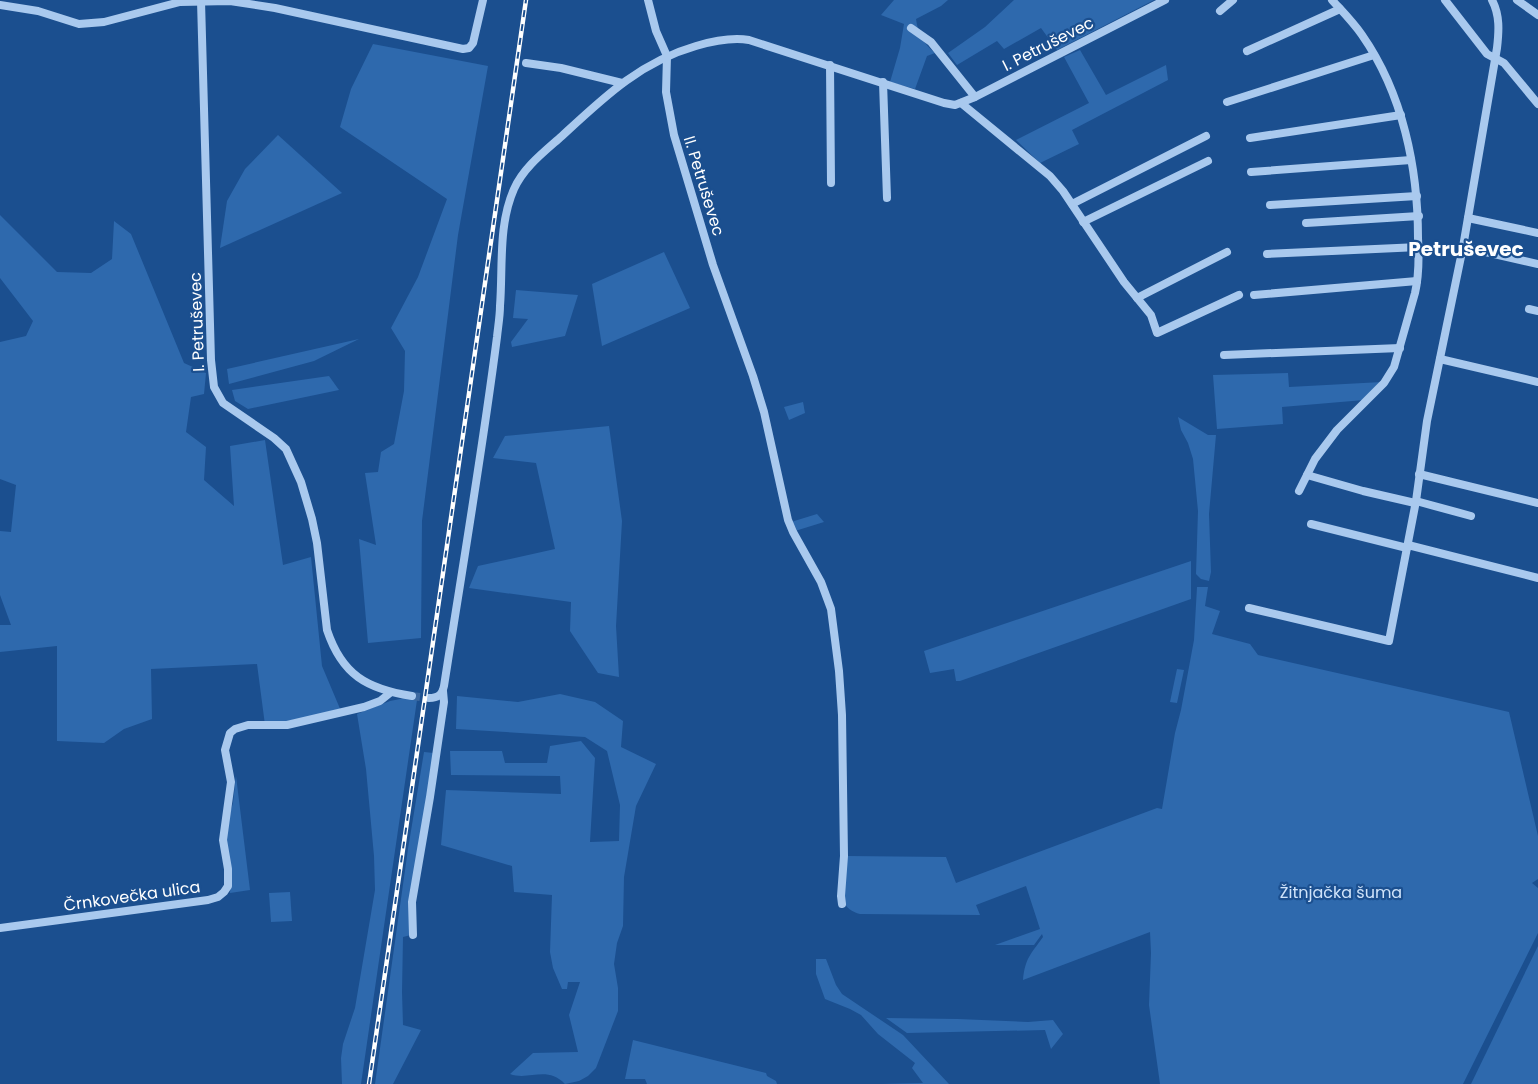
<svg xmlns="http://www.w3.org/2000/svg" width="1538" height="1084" font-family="Poppins,sans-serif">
<rect width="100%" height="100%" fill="#1b4f8f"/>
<!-- green -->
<g fill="#2e69ad">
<path d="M894 0H948L941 6 916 19C918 34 923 43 935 53L927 56 915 89 890 82 900 48 904 24 881 15Z"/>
<polygon points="1014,0 1154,0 1057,50 1041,28 1004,49 997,41 957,65 948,53 985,27"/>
<polygon points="373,44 488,66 458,235 422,521 421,638 368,643 359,539 376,545 365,473 378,472 381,452 394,444 404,391 405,351 391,328 418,277 447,199 340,127 351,89"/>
<polygon points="1080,50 1106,95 1166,65 1168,80 1072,130 1079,144 1040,163 1016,140 1089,103 1064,57"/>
<polygon points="278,135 342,193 220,248 227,201 245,169"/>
<polygon points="0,215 57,272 91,273 112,259 114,221 131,234 184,363 206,373 204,394 191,397 186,432 206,447 204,480 234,506 230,446 265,440 283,565 311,557 322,666 341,711 265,725 257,664 151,669 152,719 124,729 104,743 57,741 57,646 0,652 0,625 11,625 0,595 0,531 11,532 16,485 0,479 0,342 26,336 33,321 0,278"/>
<polygon points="664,252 690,308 602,346 592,284"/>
<polygon points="516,290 578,295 565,336 512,347 511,342 528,319 513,318"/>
<polygon points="359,339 314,361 229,384 227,369"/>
<polygon points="1288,373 1289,387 1382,382 1364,400 1282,407 1283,424 1217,429 1213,375"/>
<polygon points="329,376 339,390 248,409 235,401 232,390"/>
<polygon points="803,402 805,413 789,420 784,407"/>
<polygon points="1178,417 1208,435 1216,435 1209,514 1211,572 1209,581 1201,579 1196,574 1198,511 1193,459 1188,443 1181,430"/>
<polygon points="609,426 622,521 616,626 619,677 598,673 570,631 571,602 469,588 478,566 555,549 536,463 493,458 505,436"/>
<polygon points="817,514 824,522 795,531 791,522"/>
<polygon points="1191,561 1191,599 960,681 956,681 954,669 930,673 924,651"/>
<path d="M1197 587H1208L1205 606 1220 611 1212 634 1250 644 1258 655 1509 712 1538 836V879L1532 883 1538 888V933L1463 1084H1160L1149 1005 1151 953 1150 932 1023 980C1025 958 1031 954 1043 937L1042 934 1034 945H995L1040 929 1026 886 976 905 980 915 860 914C852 912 846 908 843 900L847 856 946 857 956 883 1157 808 1162 809 1175 733 1181 710 1194 640Z"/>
<polygon points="1177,669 1184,670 1177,703 1170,702"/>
<path d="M560 694 595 702 623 721 621 747 656 764 636 806 624 877 623 926 617 943 614 964 618 988V1011L596 1068 588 1076 579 1081 565 1084C547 1065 529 1081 510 1074L533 1053 578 1052 569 1015 580 982H568L567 989H562L553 968 550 952 552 895 514 892 512 866 441 845 446 790 561 794 560 776 451 775 450 751H502L505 763H547L550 746 581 741 595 758 590 842 619 841 620 805 607 751 585 737 456 729 457 696 518 702Z"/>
<polygon points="405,698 417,700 361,1084 342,1084 341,1058 343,1044 355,1008 375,890 374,856 366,769 357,714 390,701"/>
<polygon points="424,752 434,753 411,935 403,937 402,992 403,1025 421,1030 393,1084 375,1084 408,849"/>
<polygon points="236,776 250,890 230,893 231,872 226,841 226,827 233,803"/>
<polygon points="290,892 292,921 271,922 269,893"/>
<polygon points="1538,946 1538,1084 1471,1084"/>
<polygon points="816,959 826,959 836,985 842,994 903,1035 949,1084 881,1084 923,1083 912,1068 915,1063 878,1034 861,1015 850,1009 825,999 816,974"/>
<polygon points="886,1018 958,1019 1028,1022 1053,1020 1063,1034 1051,1049 1045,1030 907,1033"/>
<polygon points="633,1040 766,1073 767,1076 776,1081 777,1084 647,1084 645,1079 625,1079"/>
</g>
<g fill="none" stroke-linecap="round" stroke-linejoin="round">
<!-- minor-tunnel -->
<polyline stroke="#3d69a0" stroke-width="8" stroke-dasharray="8 4" stroke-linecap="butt" points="412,696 429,698"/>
<!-- minor -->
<g stroke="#a9c9ee" stroke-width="8">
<polyline points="648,0 656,31 667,56 666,92 674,135 713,265 753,376 764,412 788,520 793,532 821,582 831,609 839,671 842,715 844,856 841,896 842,904"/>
<polyline points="1445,0 1487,54 1504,63 1538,104"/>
<polyline points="1517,0 1538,15"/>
<path d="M201 1 211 360 214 387 223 403 274 438 286 449 301 482 312 519 317 543 327 630C342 675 367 689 412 696"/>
<polyline points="0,5 38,11 79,24 104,22 180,2 230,1 275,8 463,49 469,48 473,43 483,0"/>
<polyline points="1220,11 1233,0"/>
<polyline points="911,28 931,42 975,97"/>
<polyline points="1247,51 1340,9"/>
<polyline points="526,63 561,68 622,83"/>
<polyline points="830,65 831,183"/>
<polyline points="883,82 887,198"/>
<polyline points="1227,102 1374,55"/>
<polyline points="961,103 1050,176 1063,191 1124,282 1151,315 1157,333 1239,295"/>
<polyline points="1250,138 1401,115"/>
<polyline points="1251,172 1411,160"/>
<polyline points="1072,204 1206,136"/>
<polyline points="1270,205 1417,196"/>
<polyline points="1468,218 1538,233"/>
<polyline points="1083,222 1208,161"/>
<polyline points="1306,223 1419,216"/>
<polyline points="1463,247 1538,264"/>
<polyline points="1267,254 1419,247"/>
<polyline points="1254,295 1417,281"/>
<polyline points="1137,298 1227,252"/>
<polyline points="1529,309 1538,311"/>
<polyline points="1224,355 1400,348"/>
<polyline points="1440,359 1538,382"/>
<polyline points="1419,474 1538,503"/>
<polyline points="1307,475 1363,491 1415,503"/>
<path d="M1299 491 1315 459 1337 430 1384 383 1394 367 1415 293C1419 276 1419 256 1418 238 1418 168 1403 94 1362 35 1353 22 1342 11 1332 0"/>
<polyline points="1416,501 1471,516"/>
<polyline points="1311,524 1407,548"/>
<polyline points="1408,545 1538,578"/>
<path d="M1249 608 1389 641 1416 501 1427 421 1463 247 1497 48C1499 31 1500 15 1492 0"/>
<path d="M429 698C438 698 442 695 444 686 462 570 482 454 497 337 498 327 500 316 500 306 503 267 498 225 514 189 524 167 544 152 562 136 603 98 640 62 696 46 713 41 731 37 749 40L944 103 955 105 975 97 1165 0"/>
<polyline points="0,928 208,900 218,897 224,892 228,886 228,869 223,840 231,782 225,750 230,733 235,729 248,725 287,725 364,707 380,701 390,693"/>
<polyline points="413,935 412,902 430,797 444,702 443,691"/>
</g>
<!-- rail casing -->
<g stroke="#fff" stroke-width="4.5">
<polyline id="rail" points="369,1084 526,0"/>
</g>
<!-- rail -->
<use href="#rail" stroke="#1b4f8f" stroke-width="2" stroke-dasharray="7" stroke-linecap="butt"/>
</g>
<g text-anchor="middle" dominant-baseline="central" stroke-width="4.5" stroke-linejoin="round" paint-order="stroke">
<!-- street labels -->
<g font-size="16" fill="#fff" stroke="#1b4f8f">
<text transform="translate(1048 44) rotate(-27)">I. Petruševec</text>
<text transform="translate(704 186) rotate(73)">II. Petruševec</text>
<text transform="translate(197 322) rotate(-92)">I. Petruševec</text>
<text transform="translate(132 896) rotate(-8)">Črnkovečka ulica</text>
</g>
<!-- park labels -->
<g font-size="16" fill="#cfe3fa" stroke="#1b4f8f">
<text x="1341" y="892">Žitnjačka šuma</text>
</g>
<!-- quarter labels -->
<g font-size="20" font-weight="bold" fill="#fff" stroke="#1b4f8f">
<text x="1466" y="249">Petruševec</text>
</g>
</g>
</svg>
